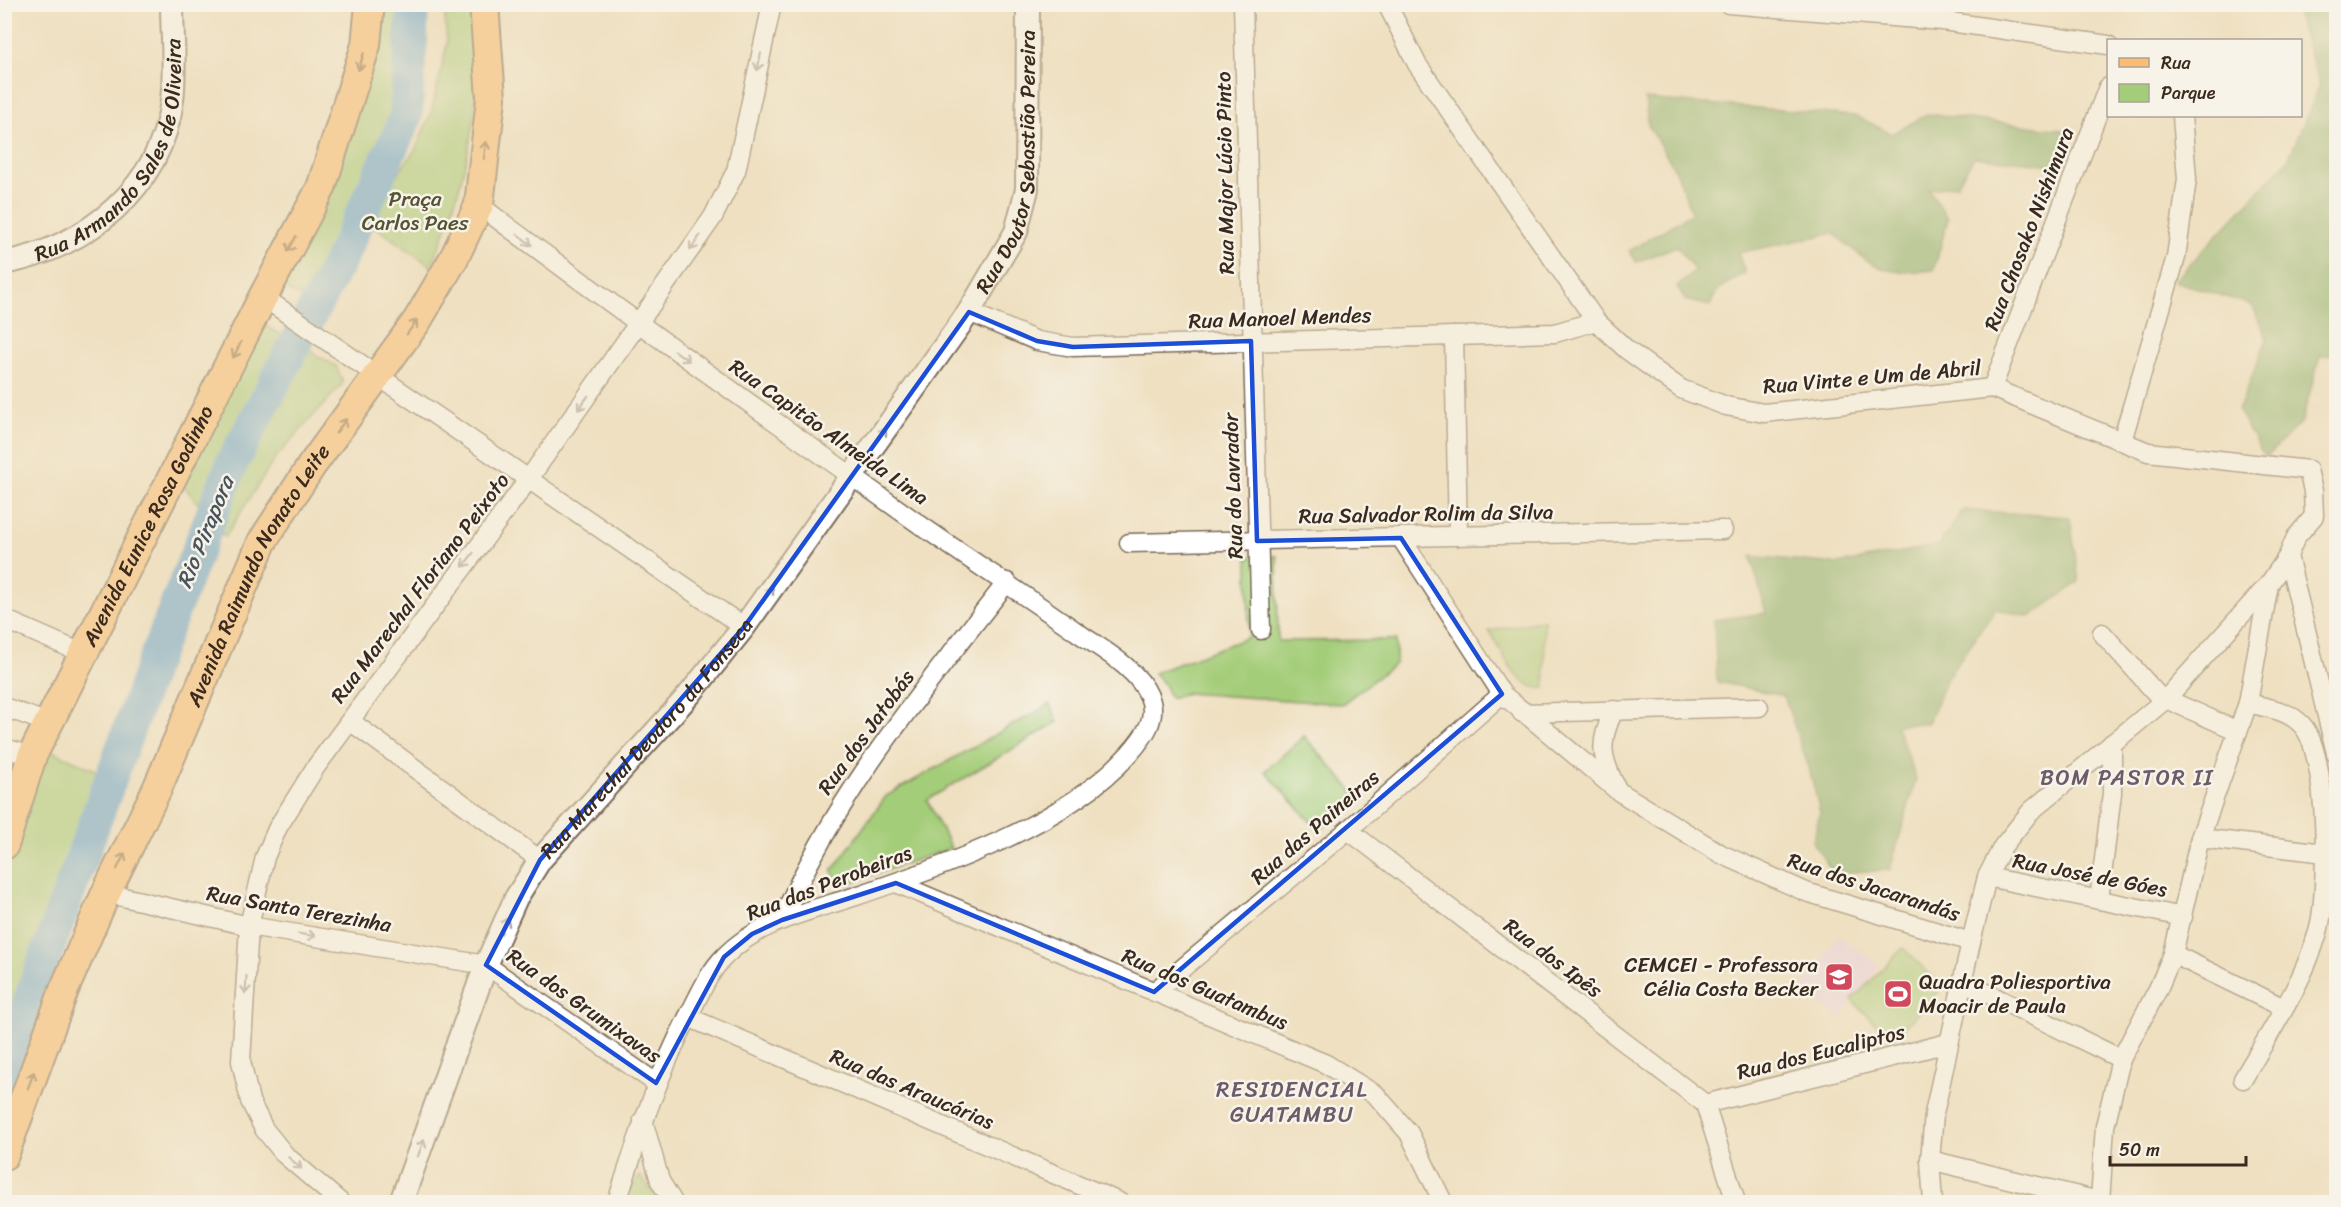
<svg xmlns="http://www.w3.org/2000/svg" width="2341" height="1207" font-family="Sriracha,sans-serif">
<rect width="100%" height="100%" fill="#f7f3e8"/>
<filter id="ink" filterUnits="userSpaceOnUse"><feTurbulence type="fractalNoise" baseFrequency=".0167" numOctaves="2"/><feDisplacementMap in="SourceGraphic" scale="12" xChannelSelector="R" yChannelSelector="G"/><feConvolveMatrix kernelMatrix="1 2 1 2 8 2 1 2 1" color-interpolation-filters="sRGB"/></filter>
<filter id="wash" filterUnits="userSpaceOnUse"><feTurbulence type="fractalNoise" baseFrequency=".008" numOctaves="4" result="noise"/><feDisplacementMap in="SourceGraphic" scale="24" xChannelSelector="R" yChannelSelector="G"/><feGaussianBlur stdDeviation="1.35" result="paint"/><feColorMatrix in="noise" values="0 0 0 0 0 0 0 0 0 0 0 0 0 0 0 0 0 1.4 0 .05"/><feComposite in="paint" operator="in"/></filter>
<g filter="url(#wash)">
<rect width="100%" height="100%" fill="#efe0c1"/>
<!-- built -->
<polygon fill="#ebd1eb" points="1838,936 1879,965 1840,1019 1800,990"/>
<!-- green -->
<g fill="#a4cd79" stroke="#707c4c" stroke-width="1.5">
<polygon points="374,5 426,5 427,43 419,109 404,151 345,232 306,300 281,287"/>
<path d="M444 5H469C472 21 475 38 476 55 480 124 459 203 431 266L364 219 415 150 432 111 447 44Z"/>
<polygon points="259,322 336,366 343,383 276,457 225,537 179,480"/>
<polygon points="1277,556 1278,641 1396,640 1396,663 1342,704 1187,693 1170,698 1164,684 1154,673 1249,637 1248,557"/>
<path d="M1544 620 1545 688C1517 691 1502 652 1489 631Z"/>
<polygon points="1050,704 1058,722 927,800 951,848 847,884 837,881 832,871 886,796"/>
<polygon points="1304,736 1358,797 1319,831 1265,771"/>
<polygon points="43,747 100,772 16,1015 5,1072 5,873 26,811"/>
<polygon points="1903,948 1943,987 1892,1040 1852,1000"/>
<polygon points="640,1176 660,1202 628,1202 632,1187"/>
</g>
<!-- forest -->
<g fill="#83b069" stroke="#5f6d44" stroke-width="1.5">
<polygon points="2300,5 2336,5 2336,355 2320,356 2302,421 2265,458 2238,411 2267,339 2252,305 2174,281 2288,160 2320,85 2296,11"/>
<path d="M1645 99 1856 116 1892 134 1927 114 2072 131 2063 166 1974 157 1957 185 1929 189 1948 219 1934 270C1878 277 1874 266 1833 233L1738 253 1745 273 1718 289 1710 306 1685 300 1677 287 1695 271 1677 246 1636 262 1629 251 1692 213 1677 173 1648 125Z"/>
<polygon points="1963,510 2070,517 2079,582 2030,617 1996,609 1946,679 1928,723 1896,725 1916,779 1890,870 1833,873 1813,842 1820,812 1809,768 1784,696 1717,682 1714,620 1766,613 1751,556 1838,564 1939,545"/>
</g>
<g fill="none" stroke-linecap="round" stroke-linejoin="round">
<!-- river -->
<polyline stroke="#5fa2d3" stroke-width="33" points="4,1070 152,666 233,461 341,258 406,117 413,4"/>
</g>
</g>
<g filter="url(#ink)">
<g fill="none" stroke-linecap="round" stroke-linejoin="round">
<!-- minor casing -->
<g stroke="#7a6a57" stroke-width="21">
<g id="minor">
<polyline points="1243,4 1261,630"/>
<polyline points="1387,4 1417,64 1596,321 1627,350 1681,389 1726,406 1764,413 1992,388 2148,452 2308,470 2313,491 2314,516 2296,537 2288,556 2269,584 2166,699 2031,811 2003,846 1987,877 1971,942 1934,1114 1930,1160 1933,1202"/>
<polyline points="1728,4 1943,21 2108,45"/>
<path d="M479 205C618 310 760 411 902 512 959 553 1019 591 1077 632 1101 649 1137 668 1149 696 1159 719 1143 738 1129 754 1067 824 944 866 856 896 811 911 758 921 724 957 709 972 700 994 690 1013 658 1074 638 1137 617 1202"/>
<polyline points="263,297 744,627"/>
<polyline points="969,312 1037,341 1073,347 1555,333 1596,321"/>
<polyline points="1454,336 1458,536"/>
<polyline points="1992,388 2108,87"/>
<polyline points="2122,441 2176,257 2187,179 2182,116"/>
<polyline points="1401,538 1502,694 1618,791 1721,854 1806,892 1971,942"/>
<polyline points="1129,543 1723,530"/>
<polyline points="2288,556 2336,753"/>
<polyline points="4,619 84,654"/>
<polyline points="2102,633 2163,701"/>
<polyline points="2166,699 2238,731"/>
<polyline points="4,707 48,723"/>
<path d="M1614 710C1599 742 1600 755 1616 787"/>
<polyline points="1522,713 1759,707"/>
<polyline points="350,721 540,860"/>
<polyline points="4,748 32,756"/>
<polyline points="1348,830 1705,1104 1736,1202"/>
<polyline points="2200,838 2325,853"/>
<polyline points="1987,877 2183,917"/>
<polyline points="896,883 1326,1064 1376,1095 1409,1133 1443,1202"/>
<polyline points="106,893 249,926 486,965 656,1083"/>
<polyline points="2099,900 2112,793 2112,743"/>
<path d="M782 920C836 793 923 690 1007 582"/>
<polyline points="2173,954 2284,1008"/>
<polyline points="1964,982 2121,1059"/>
<polyline points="1154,992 1348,830 1502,694"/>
<polyline points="688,1017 1119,1202"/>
<path d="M2243 1079C2270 1032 2303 984 2318 932 2329 894 2329 754 2302 725 2288 710 2268 708 2248 703"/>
<polyline points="1705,1104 1948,1043"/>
<polyline points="643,1120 660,1181 673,1202"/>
<polyline points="1930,1160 2103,1202"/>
<polyline points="340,1202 285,1155 264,1129 250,1101 241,1061 249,926 265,857 278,827 315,768 528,480 713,217 736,171 772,4"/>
<polyline points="2100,1202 2105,1126 2121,1059 2158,989 2173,954 2200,838 2248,703 2269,584"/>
</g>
</g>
<!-- tertiary casing -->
<g stroke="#7a6a57" stroke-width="26">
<g id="tertiary">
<path id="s1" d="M4 263C86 248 162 187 172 100 176 69 172 36 172 4"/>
<path id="s2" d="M401 1202 486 965 516 898 540 860 689 695 744 627 969 312 1016 232 1027 189 1028 4"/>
</g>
</g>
<!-- primary casing -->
<g stroke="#7a6a57" stroke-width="32">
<g id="primary">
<path id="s3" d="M4 845 32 756 263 297 321 188 366 45 370 4"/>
<path id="s4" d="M4 1155 64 990 106 893 157 789 262 542 312 465 417 321 454 258 479 205 491 98 484 4"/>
</g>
</g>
<!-- minor -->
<use href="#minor" stroke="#fff" stroke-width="18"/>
<!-- tertiary -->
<use href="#tertiary" stroke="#fff" stroke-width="22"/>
<!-- primary -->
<use href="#primary" stroke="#febc70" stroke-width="28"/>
</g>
<!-- one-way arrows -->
<defs><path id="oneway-shaft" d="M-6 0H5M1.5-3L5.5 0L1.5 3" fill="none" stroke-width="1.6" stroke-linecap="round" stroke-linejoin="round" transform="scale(1.5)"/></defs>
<g stroke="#936c43">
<use href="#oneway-shaft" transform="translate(361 62) rotate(107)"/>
<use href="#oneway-shaft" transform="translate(485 150) rotate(-83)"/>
<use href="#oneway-shaft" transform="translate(292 244) rotate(118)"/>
<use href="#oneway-shaft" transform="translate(412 327) rotate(-55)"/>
<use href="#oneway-shaft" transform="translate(237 350) rotate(117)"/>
<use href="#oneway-shaft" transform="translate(341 426) rotate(-54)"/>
<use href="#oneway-shaft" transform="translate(121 861) rotate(-64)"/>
<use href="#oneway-shaft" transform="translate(31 1080) rotate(-70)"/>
</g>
<g stroke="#a79f9a">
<use href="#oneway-shaft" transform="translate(759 62) rotate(102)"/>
<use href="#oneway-shaft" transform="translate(525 240) rotate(37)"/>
<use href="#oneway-shaft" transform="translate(695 243) rotate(124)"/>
<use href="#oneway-shaft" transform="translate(682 356) rotate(35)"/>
<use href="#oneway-shaft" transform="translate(583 403) rotate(126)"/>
<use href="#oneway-shaft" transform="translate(881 435) rotate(-54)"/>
<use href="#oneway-shaft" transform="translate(468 560) rotate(127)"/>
<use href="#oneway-shaft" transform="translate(768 594) rotate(-55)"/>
<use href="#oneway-shaft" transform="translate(504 926) rotate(-66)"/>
<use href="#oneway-shaft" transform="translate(307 935) rotate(9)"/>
<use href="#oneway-shaft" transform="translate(246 985) rotate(93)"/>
<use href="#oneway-shaft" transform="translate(421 1148) rotate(-70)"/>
<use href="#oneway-shaft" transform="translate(295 1163) rotate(41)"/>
</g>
</g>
<!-- marked area -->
<path d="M0 0H2341V1207H0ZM969 312 1037 341 1073 347 1251 341 1257 541 1401 538 1502 694 1154 992 896 883 782 920 752 934 724 957 656 1083 486 965 540 860 744 627Z" fill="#efe0c1" fill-opacity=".55" fill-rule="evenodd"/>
<path fill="none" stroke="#1d4ed8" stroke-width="4.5" stroke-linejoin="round" d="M969 312 1037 341 1073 347 1251 341 1257 541 1401 538 1502 694 1154 992 896 883 782 920 752 934 724 957 656 1083 486 965 540 860 744 627Z"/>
<!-- icons -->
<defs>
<g id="school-square" transform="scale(1.5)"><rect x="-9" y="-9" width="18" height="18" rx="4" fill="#d1495b" stroke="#f7f3e8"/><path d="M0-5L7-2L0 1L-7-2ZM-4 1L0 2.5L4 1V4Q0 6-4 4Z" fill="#fff"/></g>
<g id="stadium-square" transform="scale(1.5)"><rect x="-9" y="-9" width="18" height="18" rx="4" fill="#d1495b" stroke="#f7f3e8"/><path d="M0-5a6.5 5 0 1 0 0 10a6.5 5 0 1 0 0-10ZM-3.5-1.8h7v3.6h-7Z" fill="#fff"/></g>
</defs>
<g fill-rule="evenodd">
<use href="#school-square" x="1839" y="977"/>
<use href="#stadium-square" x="1898" y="994"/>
</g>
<g text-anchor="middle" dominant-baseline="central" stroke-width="5" stroke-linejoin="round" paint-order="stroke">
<!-- street labels -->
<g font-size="21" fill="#3b2a1e" stroke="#f7f3e8">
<text stroke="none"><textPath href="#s1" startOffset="172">Rua Armando Sales de Oliveira</textPath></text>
<text stroke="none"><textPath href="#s2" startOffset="1227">Rua Doutor Sebastião Pereira</textPath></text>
<text transform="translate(1225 173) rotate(-91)">Rua Major Lúcio Pinto</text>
<text transform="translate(2029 229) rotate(-69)">Rua Chosako Nishimura</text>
<text transform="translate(1280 318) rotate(-2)">Rua Manoel Mendes</text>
<text transform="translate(1872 377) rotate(-5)">Rua Vinte e Um de Abril</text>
<text transform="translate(829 432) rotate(35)">Rua Capitão Almeida Lima</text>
<text transform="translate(1233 486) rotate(-92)">Rua do Lavrador</text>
<text transform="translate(1426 514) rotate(-1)">Rua Salvador Rolim da Silva</text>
<text stroke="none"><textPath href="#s3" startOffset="351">Avenida Eunice Rosa Godinho</textPath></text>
<text stroke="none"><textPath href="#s4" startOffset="634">Avenida Raimundo Nonato Leite</textPath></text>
<text transform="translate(420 588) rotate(-53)">Rua Marechal Floriano Peixoto</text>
<text transform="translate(866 732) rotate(-54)">Rua dos Jatobás</text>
<text stroke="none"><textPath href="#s2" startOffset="532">Rua Marechal Deodoro da Fonseca</textPath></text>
<text transform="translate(1315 827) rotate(-41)">Rua das Paineiras</text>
<text transform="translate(2090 875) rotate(11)">Rua José de Góes</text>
<text transform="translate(829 883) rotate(-21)">Rua das Perobeiras</text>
<text transform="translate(1874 887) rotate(18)">Rua dos Jacarandás</text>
<text transform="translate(299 909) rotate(10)">Rua Santa Terezinha</text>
<text transform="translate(1553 958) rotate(37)">Rua dos Ipês</text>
<text transform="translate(1205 989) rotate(23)">Rua dos Guatambus</text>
<text transform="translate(584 1006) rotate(35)">Rua dos Grumixavas</text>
<text transform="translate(1821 1052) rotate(-14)">Rua dos Eucaliptos</text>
<text transform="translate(912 1089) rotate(23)">Rua das Araucárias</text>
</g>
<!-- park labels -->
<g font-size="21" fill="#555335" stroke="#f7f3e8">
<text x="415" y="199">Praça<tspan x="415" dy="24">Carlos Paes</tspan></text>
</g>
<!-- poi labels -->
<g font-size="21" fill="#3b2a1e" stroke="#f7f3e8" text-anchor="end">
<text x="1818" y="965">CEMCEI - Professora<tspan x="1818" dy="24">Célia Costa Becker</tspan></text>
<text x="1919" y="982" text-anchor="start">Quadra Poliesportiva<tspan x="1919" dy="24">Moacir de Paula</tspan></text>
</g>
<!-- water labels -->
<g font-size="22" font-style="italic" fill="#48545d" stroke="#f7f3e8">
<text transform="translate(205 532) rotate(-68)">Rio Pirapora</text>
</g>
<!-- neighbourhood labels -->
<g font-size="22" letter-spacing="1.5" fill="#6c5c6a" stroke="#f7f3e8">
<text x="2127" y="777">BOM PASTOR II</text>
<text x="1292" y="1089">RESIDENCIAL<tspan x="1292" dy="25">GUATAMBU</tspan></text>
</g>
</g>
<!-- margin -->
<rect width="2341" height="1207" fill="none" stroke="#f7f3e8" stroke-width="24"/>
<!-- legend -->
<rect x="2107" y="39" width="195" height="78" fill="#f7f3e8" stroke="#aca397" stroke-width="1.5"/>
<rect x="2119" y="58" width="30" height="9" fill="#febc70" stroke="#aca397" stroke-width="1.5"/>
<text x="2161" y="69" font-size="18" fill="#3b2a1e">Rua</text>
<rect x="2119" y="84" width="30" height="18" fill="#a4cd79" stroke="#aca397" stroke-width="1.5"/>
<text x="2161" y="99" font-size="18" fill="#3b2a1e">Parque</text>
<!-- scale -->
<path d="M2110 1156v9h136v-9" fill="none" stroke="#3b2a1e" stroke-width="3"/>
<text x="2119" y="1156" font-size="18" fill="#3b2a1e" stroke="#f7f3e8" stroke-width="4.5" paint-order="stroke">50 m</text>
</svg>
